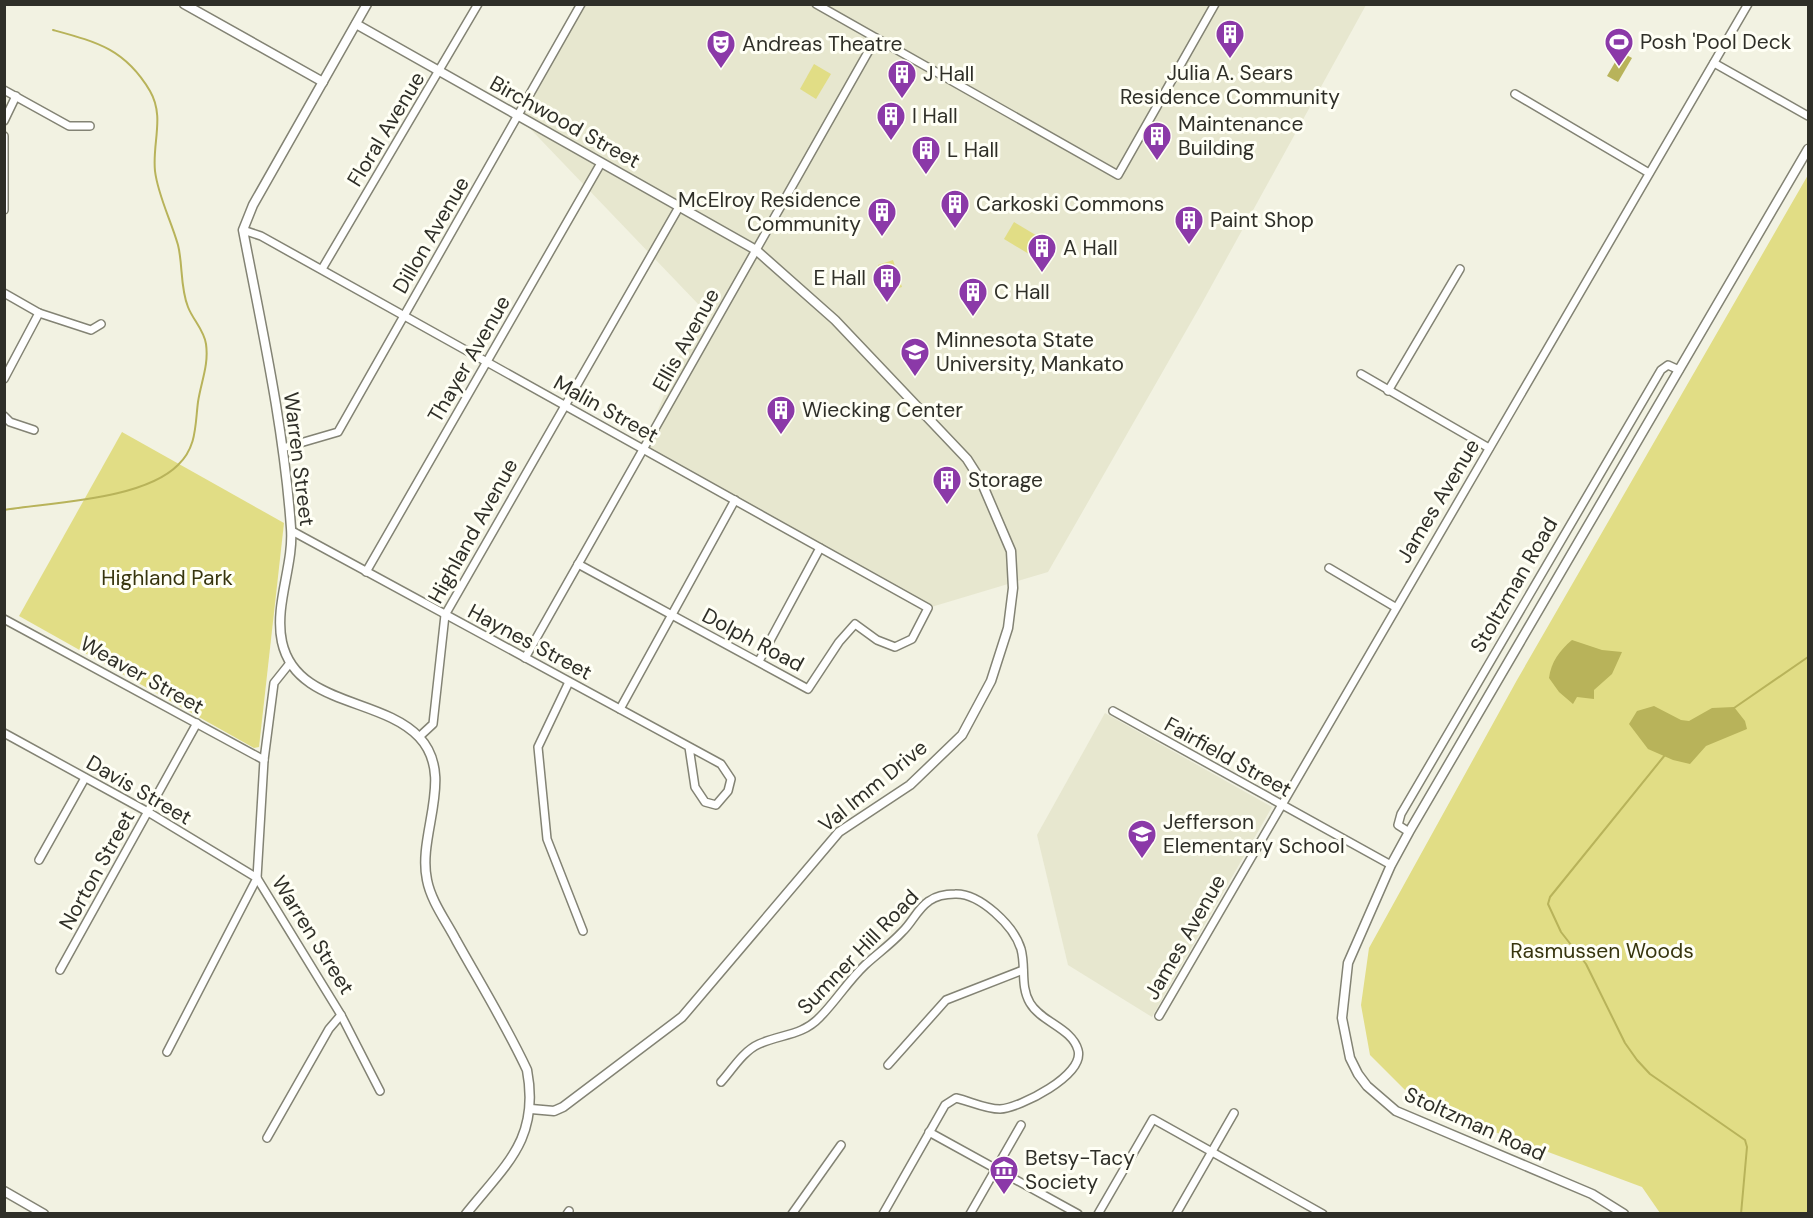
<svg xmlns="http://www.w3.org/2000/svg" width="1813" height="1218" font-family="'DM Sans',sans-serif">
<rect width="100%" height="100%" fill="#f2f2e2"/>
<!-- built -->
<g fill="#e7e7cf">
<polygon points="581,5 1366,5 1202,303 1048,572 928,608 643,449 699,305 518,116"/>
<polygon points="1105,713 1272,807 1152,1017 1068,965 1037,835"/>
</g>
<!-- green -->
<g fill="#e1dd85">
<polygon points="814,64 831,74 816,99 800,89"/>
<polygon points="1808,175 1808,1213 1660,1213 1642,1187 1452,1116 1408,1093 1370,1055 1361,1005 1369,948 1517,680"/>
<polygon points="1014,222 1039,237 1029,254 1004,239"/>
<polygon points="893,260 902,287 886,292 878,265"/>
<polygon points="122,432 284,523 259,747 254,748 19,616"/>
</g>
<!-- water -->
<g fill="#b8b35a">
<polygon points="1621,52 1632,58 1618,82 1607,76"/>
<path d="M1572 640 1602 650 1622 652 1612 674 1594 690V699L1577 697 1573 704 1559 692 1549 678C1551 662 1560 650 1572 640Z"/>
<polygon points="1654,706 1681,720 1689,721 1712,708 1734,707 1745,721 1747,729 1706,746 1690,764 1673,760 1648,749 1629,724 1637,711"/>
</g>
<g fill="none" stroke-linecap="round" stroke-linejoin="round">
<!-- stream -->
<g stroke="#b8b35a" stroke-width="2">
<path d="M4 510C52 502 143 500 178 465 197 447 195 425 198 402 201 382 209 365 206 344 204 330 193 320 188 307 180 287 183 265 178 245 171 220 158 196 155 171 152 143 165 117 150 91 125 49 97 42 53 30"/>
<polyline points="1734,708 1808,657"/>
<polyline points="1665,755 1550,897 1548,904 1561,932 1586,964 1625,1043 1637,1060 1650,1074 1745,1140 1747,1147 1741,1214"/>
</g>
<!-- minor casing -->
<g stroke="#838374" stroke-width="10">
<g id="minor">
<polyline points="816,4 1118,175 1215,4"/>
<polyline points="1714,63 1808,116"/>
<polyline points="4,90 69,126 90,126"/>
<polyline points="1515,94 1649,173"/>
<polyline points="4,121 16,96"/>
<polyline points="4,136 4,210"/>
<polyline points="243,230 261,236 928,608 912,639 895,647 877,640 855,624 839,642 808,689 578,564"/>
<polyline points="322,269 478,4"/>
<polyline points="4,293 39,313 91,330 101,324"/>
<polyline points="1361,374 1489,448"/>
<polyline points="4,379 39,313"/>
<polyline points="1388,391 1460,269"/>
<polyline points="4,416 10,422 34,430"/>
<polyline points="283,448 338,432 581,4"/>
<polyline points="292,531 721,764 731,779 728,791 716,805 705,802 695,787 689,747"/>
<polyline points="1329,568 1395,607"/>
<polyline points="366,572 601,163"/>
<polyline points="4,619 264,760"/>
<polyline points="525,658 876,38"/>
<polyline points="759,661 820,548"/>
<polyline points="290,663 274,683 264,760 257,878 341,1015 380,1091"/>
<polyline points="569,682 538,747 547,839 583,931"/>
<polyline points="620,709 735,500"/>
<polyline points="1113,711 1391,865"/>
<polyline points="4,733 148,812 257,878 167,1052"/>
<polyline points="419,737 433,724 445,615 679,207"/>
<polyline points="1409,832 1398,825 1401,814 1661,370 1668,365 1679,370"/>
<polyline points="39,860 85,778"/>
<polyline points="60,970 197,723"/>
<polyline points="1159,1016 1748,4"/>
<polyline points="888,1065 946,1000 1023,970"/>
<path d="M721 1082C732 1070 743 1051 759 1044 781 1034 802 1036 820 1017 836 1001 848 981 865 965 877 954 891 944 902 932 912 923 917 909 929 901 936 896 945 894 955 894 980 893 1014 926 1021 949 1026 967 1020 986 1030 1003 1041 1022 1072 1028 1078 1050 1085 1075 1020 1108 1000 1109 985 1109 970 1101 956 1098L945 1105 883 1214"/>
<polyline points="929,1132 1078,1214"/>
<polyline points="267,1138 329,1029 341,1015"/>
<polyline points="567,1214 569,1211"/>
<polyline points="792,1214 841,1145"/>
<polyline points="970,1214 1021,1125"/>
<polyline points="1098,1214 1153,1119 1323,1214"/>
<polyline points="1176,1214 1234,1113"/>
</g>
</g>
<!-- tertiary casing -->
<g stroke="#838374" stroke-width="11">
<g id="tertiary">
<polyline points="184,4 323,82"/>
<path d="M367 4 253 205 243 230C262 329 284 428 291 528 294 565 274 605 282 642 296 706 381 697 419 737 456 776 417 834 427 880 431 901 446 921 456 940 480 983 506 1025 527 1070 540 1139 506 1164 466 1214"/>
<polyline points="356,24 756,250 835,320 967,459 981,481 1011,551 1013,588 1008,628 991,681 962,735 910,785 839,832 682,1017 563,1107 554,1111 531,1109"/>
<polyline points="4,1191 44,1214"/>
<polyline points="1624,1214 1592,1194 1396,1111 1367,1086 1358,1074 1350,1058 1342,1018 1348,963 1391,865 1409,832 1808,149"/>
</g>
</g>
<!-- minor -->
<use href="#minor" stroke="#fff" stroke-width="7"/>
<!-- tertiary -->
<use href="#tertiary" stroke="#fff" stroke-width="8"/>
</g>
<!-- icons -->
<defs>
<g id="building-pin" transform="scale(1.5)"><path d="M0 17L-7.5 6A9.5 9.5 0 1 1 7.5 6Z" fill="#8b39a8" stroke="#fffff5"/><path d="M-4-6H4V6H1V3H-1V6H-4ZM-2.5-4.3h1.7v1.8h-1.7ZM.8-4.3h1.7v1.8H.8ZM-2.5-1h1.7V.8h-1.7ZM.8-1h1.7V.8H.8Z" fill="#fff"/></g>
<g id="stadium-pin" transform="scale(1.5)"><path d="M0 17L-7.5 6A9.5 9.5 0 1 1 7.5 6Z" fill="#8b39a8" stroke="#fffff5"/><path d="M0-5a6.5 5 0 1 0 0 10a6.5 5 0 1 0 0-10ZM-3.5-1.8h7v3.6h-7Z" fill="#fff"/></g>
<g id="theatre-pin" transform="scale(1.5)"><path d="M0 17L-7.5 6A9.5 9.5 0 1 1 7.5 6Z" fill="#8b39a8" stroke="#fffff5"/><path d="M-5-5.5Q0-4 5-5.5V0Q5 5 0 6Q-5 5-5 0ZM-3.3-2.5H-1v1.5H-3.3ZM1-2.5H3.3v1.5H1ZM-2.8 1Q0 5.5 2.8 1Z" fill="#fff"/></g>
<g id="university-pin" transform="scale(1.5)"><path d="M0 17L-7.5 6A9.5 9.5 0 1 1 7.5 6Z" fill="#8b39a8" stroke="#fffff5"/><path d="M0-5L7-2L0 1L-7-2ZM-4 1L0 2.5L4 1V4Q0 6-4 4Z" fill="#fff"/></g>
<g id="school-pin" transform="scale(1.5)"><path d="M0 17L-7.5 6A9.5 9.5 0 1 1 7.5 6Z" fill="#8b39a8" stroke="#fffff5"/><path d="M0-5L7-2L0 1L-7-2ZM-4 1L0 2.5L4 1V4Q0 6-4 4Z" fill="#fff"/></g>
<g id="museum-pin" transform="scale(1.5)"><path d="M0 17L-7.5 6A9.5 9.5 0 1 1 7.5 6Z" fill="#8b39a8" stroke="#fffff5"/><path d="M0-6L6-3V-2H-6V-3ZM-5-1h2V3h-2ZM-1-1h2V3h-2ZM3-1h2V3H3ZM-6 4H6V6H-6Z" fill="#fff"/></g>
</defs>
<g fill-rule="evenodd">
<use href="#building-pin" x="1230" y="34"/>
<use href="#stadium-pin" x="1619" y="42"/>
<use href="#theatre-pin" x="721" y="44"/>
<use href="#building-pin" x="902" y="74"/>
<use href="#building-pin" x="891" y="116"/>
<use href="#building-pin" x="1157" y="136"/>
<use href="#building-pin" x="926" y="150"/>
<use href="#building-pin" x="955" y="204"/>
<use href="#building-pin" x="882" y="212"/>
<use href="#building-pin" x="1189" y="220"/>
<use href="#building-pin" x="1042" y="248"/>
<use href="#building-pin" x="887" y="278"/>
<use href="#building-pin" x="973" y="292"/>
<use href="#university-pin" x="915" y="352"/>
<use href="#building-pin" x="781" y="410"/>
<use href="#building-pin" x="947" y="480"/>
<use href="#school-pin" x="1142" y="834"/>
<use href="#museum-pin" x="1004" y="1170"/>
</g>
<g text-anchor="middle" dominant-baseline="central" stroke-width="6" stroke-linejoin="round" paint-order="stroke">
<!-- poi labels -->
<g font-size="21" fill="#2f2f28" stroke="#fffff5" text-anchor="start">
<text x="1640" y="42">Posh 'Pool Deck</text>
<text x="742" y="44">Andreas Theatre</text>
<text x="1230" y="73" text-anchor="middle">Julia A. Sears<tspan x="1230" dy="24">Residence Community</tspan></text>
<text x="923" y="74">J Hall</text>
<text x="912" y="116">I Hall</text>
<text x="1178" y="124">Maintenance<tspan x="1178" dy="24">Building</tspan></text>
<text x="947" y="150">L Hall</text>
<text x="861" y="200" text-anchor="end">McElroy Residence<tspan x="861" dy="24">Community</tspan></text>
<text x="976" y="204">Carkoski Commons</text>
<text x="1210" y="220">Paint Shop</text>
<text x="1063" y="248">A Hall</text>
<text x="866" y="278" text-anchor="end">E Hall</text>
<text x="994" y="292">C Hall</text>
<text x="936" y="340">Minnesota State<tspan x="936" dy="24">University, Mankato</tspan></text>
<text x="802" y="410">Wiecking Center</text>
<text x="968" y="480">Storage</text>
<text x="1163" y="822">Jefferson<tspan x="1163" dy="24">Elementary School</tspan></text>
<text x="1025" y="1158">Betsy-Tacy<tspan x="1025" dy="24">Society</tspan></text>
</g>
<!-- street labels -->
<g font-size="21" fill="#2f2f28" stroke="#fffff5">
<text transform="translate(565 122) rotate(29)">Birchwood Street</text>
<text transform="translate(386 129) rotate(-59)">Floral Avenue</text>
<text transform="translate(431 235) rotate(-60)">Dillon Avenue</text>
<text transform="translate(686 340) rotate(-61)">Ellis Avenue</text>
<text transform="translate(469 359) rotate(-60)">Thayer Avenue</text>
<text transform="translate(606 409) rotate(29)">Malin Street</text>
<text transform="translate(299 459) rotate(83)">Warren Street</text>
<text transform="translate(1438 501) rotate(-59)">James Avenue</text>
<text transform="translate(473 531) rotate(-61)">Highland Avenue</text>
<text transform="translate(1514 585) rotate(-60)">Stoltzman Road</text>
<text transform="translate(753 640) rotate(28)">Dolph Road</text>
<text transform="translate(530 642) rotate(28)">Haynes Street</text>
<text transform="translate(142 675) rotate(29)">Weaver Street</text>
<text transform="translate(1228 757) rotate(29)">Fairfield Street</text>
<text transform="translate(873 786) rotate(-39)">Val Imm Drive</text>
<text transform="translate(139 790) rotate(30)">Davis Street</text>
<text transform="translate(97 870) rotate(-61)">Norton Street</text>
<text transform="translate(313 935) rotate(58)">Warren Street</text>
<text transform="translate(1185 937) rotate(-60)">James Avenue</text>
<text transform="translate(858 952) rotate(-46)">Sumner Hill Road</text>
<text transform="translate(1475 1124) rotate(24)">Stoltzman Road</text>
</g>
<!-- park labels -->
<g font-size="21" fill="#37350e" stroke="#fffff5">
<text x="167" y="578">Highland Park</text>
<text x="1602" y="951">Rasmussen Woods</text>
</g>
</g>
<!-- border -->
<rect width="1813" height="1218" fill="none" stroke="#2f2f28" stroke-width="12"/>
</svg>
